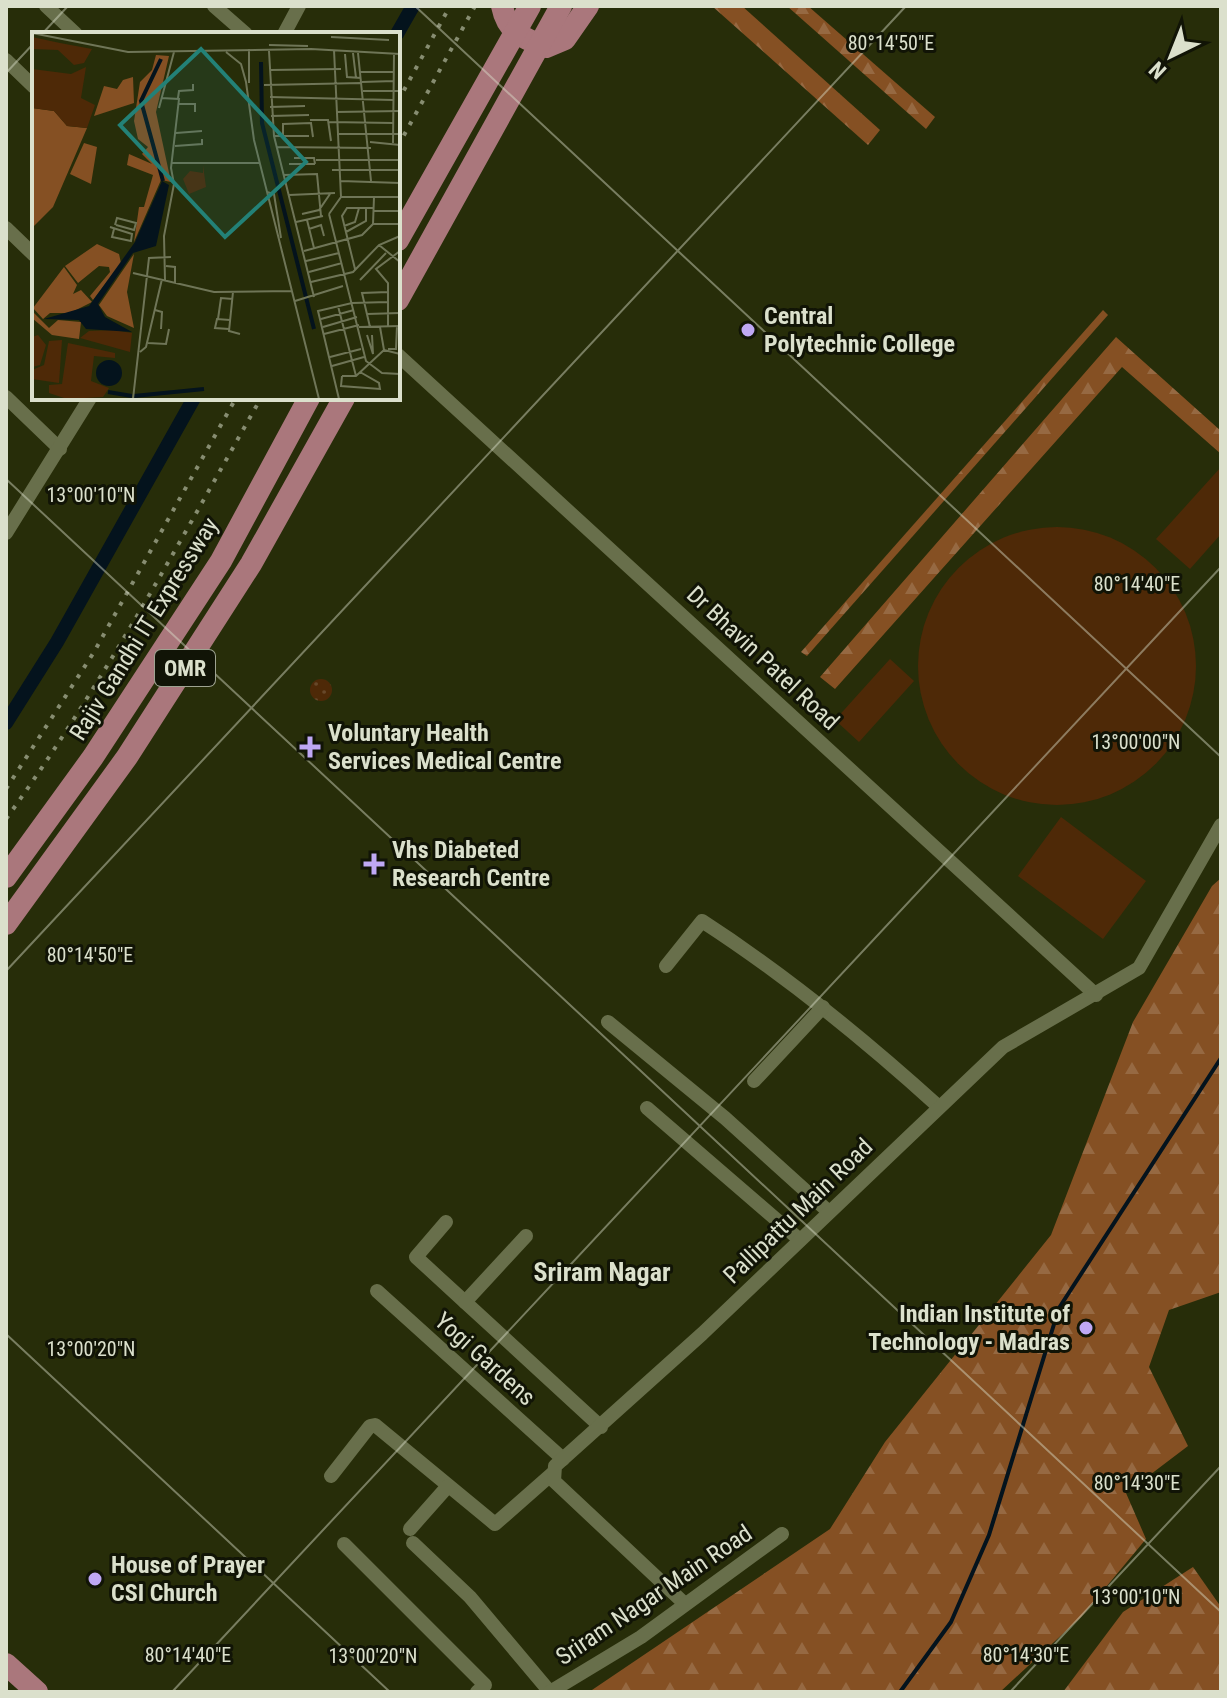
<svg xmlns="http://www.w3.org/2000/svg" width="1227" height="1698" font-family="'Roboto Condensed',sans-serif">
<defs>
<pattern id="grass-dots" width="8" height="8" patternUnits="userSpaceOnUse" patternTransform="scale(2)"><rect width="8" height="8" fill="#4e2907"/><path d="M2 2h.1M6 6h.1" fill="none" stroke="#67482a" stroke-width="1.8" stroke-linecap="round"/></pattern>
<pattern id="forest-firs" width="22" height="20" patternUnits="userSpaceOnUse" patternTransform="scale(2)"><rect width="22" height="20" fill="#855023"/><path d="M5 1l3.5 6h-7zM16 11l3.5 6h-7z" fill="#966942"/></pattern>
</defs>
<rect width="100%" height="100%" fill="#272d09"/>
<!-- grass -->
<circle fill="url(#grass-dots)" cx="321" cy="690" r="11"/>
<!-- forest -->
<g fill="url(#forest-firs)">
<polygon points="712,6 742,6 880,130 868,145"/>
<polygon points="787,6 808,6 935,117 926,129"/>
<polygon points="1103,310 1108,315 807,656 801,652"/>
<polygon points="1116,337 1221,431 1221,454 1122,367 835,689 820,677"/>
<polygon points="1221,878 1221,1292 1169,1310 1149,1367 1188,1446 1126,1493 1146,1539 1081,1617 1000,1692 589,1692 830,1529 885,1442 1051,1235 1133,1022 1212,886"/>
<polygon points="1193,1567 1221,1607 1221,1692 1063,1692 1123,1612"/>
</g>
<!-- pitch -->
<g fill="#4e2907">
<polygon points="1221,467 1221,534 1190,569 1156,539"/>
<circle cx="1057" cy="666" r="139"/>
<polygon points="890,659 914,681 859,742 835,720"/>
<polygon points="1061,817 1146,881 1103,939 1018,876"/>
</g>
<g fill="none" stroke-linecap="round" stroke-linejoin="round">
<!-- stream -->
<polyline stroke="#04131d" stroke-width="4" points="900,1692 951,1622 989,1535 1059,1308 1221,1058"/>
<!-- canal -->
<g stroke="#04131d" stroke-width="14">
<polyline points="397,34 413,6"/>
<polyline points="6,723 57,642 194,398"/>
</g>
<!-- street -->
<g stroke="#686f4b" stroke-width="14">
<polyline points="46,6 76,34"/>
<polyline points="214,6 246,34"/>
<polyline points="284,34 299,6"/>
<polyline points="6,60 34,87"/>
<polyline points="6,228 34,255"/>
<polyline points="398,355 1096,995"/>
<polyline points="6,397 60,449"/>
<polyline points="6,533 90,398"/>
<path d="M666 966 702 921C787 976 864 1039 939 1107"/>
<polyline points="608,1022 725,1118 829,1212"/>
<polyline points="754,1081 823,1007"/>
<polyline points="647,1108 800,1240"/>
<polyline points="446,1222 416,1257 465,1302"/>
<polyline points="526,1236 465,1302 601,1427"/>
<polyline points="377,1291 563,1459"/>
<polyline points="331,1476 370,1426 375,1425 495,1524 553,1473"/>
<polyline points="410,1529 448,1486"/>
<polyline points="413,1543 470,1597 550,1692"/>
<polyline points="344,1544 485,1685 477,1692"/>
<polyline points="685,1604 554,1481 555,1466 702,1334 1003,1047 1139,968 1221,825"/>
<polyline points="550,1692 641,1637 782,1534"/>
</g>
<!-- primary -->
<g stroke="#aa777c" stroke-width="22">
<path d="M502 6C507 32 522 38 546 47L565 39 588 6"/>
<polyline points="398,240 530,6"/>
<polyline points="398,300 561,6"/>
<polyline points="6,877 93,757 221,561 309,398"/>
<polyline points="6,924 127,757 251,564 344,398"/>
<polyline points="6,1664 37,1692"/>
</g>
<!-- rail -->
<g stroke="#878d71" stroke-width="4" stroke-dasharray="4 8" stroke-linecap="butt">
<polyline points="398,101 450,6"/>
<polyline points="398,146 475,6"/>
<polyline points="6,789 94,652 236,398"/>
<path d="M6 819C102 686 180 541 261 398"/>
</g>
</g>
<!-- ticks -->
<path fill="none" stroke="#dbe0cc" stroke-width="2" stroke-opacity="0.45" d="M415 6 1221 757M42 34 68 6M6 73 34 43M6 479 1221 1612M6 971 906 6M6 1334 390 1692M172 1692 1221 567M1010 1692 1221 1466"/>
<!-- markers -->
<g fill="#bfa8f4" stroke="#111406" stroke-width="3">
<circle cx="748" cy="330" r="8"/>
<path d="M306 735h8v8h8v8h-8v8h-8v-8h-8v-8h8z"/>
<path d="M370 852h8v8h8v8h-8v8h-8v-8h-8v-8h8z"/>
<circle cx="1086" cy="1328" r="8"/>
<circle cx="95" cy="1579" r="8"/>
</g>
<g text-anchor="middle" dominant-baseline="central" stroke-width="6" stroke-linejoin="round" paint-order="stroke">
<!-- shield labels -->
<rect fill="#111406" stroke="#9ea391" stroke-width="2" x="155" y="650" width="60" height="36" rx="6"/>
<g font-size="22" font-weight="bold" fill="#dbe0cc">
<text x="185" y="668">OMR</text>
</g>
<!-- poi labels -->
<g font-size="24" font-weight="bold" fill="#dbe0cc" stroke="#111406" text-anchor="start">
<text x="764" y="316">Central<tspan x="764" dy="28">Polytechnic College</tspan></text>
<text x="328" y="733">Voluntary Health<tspan x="328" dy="28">Services Medical Centre</tspan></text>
<text x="392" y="850">Vhs Diabeted<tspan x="392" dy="28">Research Centre</tspan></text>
<text x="1070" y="1314" text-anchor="end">Indian Institute of<tspan x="1070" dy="28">Technology - Madras</tspan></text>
<text x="111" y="1565">House of Prayer<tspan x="111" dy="28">CSI Church</tspan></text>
</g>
<!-- street labels -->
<g font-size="24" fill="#dbe0cc" stroke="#111406">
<text transform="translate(144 629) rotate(-58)">Rajiv Gandhi IT Expressway</text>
<text transform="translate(763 658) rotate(43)">Dr Bhavin Patel Road</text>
<text transform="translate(798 1211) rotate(-44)">Pallipattu Main Road</text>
<text transform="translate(485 1359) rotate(42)">Yogi Gardens</text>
<text transform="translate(654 1595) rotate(-34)">Sriram Nagar Main Road</text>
</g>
<!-- neighbourhood labels -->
<g font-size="26" font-weight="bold" fill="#dbe0cc" stroke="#111406">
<text x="602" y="1272">Sriram Nagar</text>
</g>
</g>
<!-- overview -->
<g transform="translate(32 32)">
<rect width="368" height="368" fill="#272d09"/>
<path d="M0 5 28 11 60 17 52 31 42 33 26 18 0 17Z" fill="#4e2907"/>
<path d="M124 23 137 24 124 80 139 150 129 148 102 210 107 175H112L121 143 95 133 97 122 120 132 110 122 116 115 106 107 102 89 108 50 120 38ZM101 45 102 71 62 84 72 54 85 57 91 48ZM0 76 22 79 35 94 55 96 21 175 0 196ZM52 111 65 115 59 152 38 142ZM65 212 87 222 89 231 61 268 58 264 78 240 77 235 67 234 46 251 33 234ZM102 222 95 260 102 296 75 284 67 273ZM32 235 45 253 41 262 49 258 60 270 38 281H18L11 287 1 276ZM0 279 17 296 26 288 49 290 47 307 20 303 0 286Z" fill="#855023"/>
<path d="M82 298 100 301 98 320 48 306 57 299ZM30 308 27 351 0 347V338L12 333 17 309ZM36 311 83 321V326L62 324 59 349 77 356 71 365 35 367 17 361V353L30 352Z" fill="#4e2907"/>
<path d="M54 35 49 66 63 73 55 96 35 94 22 79 0 76V37L39 42Z" fill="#4e2907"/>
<path d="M171 133 174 155 157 162 151 147 158 139 171 141ZM6 303 14 313 8 333 0 335V305Z" fill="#4e2907"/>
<path d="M130 149 137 153 124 214 101 221 66 272 73 285 100 300 54 297 47 288 12 287 57 274 103 210ZM64 341a13 13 0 1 1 26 0a13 13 0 1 1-26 0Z" fill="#04131d"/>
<path fill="none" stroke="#04131d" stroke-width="4" d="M129 27 109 69 131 149M229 30 230 91 282 297M76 360 100 364M102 364 172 357"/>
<path fill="none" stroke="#6f7557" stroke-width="2" d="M0 1 96 20 279 17 368 22M299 5 357 8M237 13 276 14M217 17V51M302 18 309 165M237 19 242 104 282 265M194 20 209 32 214 50 222 108 287 367M321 21 324 46M326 21 339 149M313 22 315 45 329 46M238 38 309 37M328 40H362M330 50 362 49M232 53 330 51M331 59H368M238 65 361 68M129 66 147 67 139 136 142 152 132 204 133 248M146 66 147 59 161 58V52M146 72H163V80M238 75 273 74M127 76 142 20M304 80 368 79M239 84 277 83M278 88H296L299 109M297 90 361 91M144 101 170 99M307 102H368M242 104H277M251 104V92L279 91 281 105M338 110 368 113M361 111 362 22M143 114 170 112V107M245 115 339 116M262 126H282L283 132M284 128H368M140 131H228M257 132H283M300 138H368M252 143 285 142 289 184M309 149 368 151M235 160 242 162 249 206M257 163 303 161M342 179H368M270 182 287 178 298 162M297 182 334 329 350 341 368 342M297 182 309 165H368M275 188 282 216M264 190 291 184M341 192H368M83 193 85 186 104 191 102 198 84 193M312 194 323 190 327 176M78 195 100 202 99 209 80 205 82 197M277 197 289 193 292 204M314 200 334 189V177M347 213 368 230M272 219 330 203 341 192 342 165M274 229 307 221M134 234 143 235V251M323 237 310 184 315 176H341M277 240 310 231M101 241 182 260 260 259M328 248 354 221M279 250 321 240 347 213 368 204M201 260 197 299 208 302M263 269 311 254M306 274 324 344M123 278 130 280 129 297M335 282 368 281M186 287 189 266 201 267M289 287 322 278M291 295 325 285M327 295 368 294M338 295 330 261 356 260M348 295 352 318 368 322M356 295V251L344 237 368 219M197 297 183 296 185 287 198 288M292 302 327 293M335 303 341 322 340 303M116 311 134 312 137 297M356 317H364L365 294M108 320 114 315 130 247M298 325 329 317M300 334 332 325M310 344 309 354 348 357 347 351 328 340M310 344H324L352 318M101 367 117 226 139 225M307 367 286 279 320 271 356 270"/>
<path fill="#238177" fill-opacity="0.15" stroke="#238177" stroke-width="4" d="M169 17 274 130 193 205 88 93Z"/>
<rect width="368" height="368" fill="none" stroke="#dbe0cc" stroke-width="4"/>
</g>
<g font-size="20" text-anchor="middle" fill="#dbe0cc" stroke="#111406" stroke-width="6" stroke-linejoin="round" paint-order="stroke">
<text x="891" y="50">80°14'50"E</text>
<text x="91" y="502">13°00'10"N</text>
<text x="1137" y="591">80°14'40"E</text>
<text x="1136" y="749">13°00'00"N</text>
<text x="90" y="962">80°14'50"E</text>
<text x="91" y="1356">13°00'20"N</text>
<text x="1137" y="1490">80°14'30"E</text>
<text x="1136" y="1604">13°00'10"N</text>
<text x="188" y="1662">80°14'40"E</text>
<text x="1026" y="1662">80°14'30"E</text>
<text x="373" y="1663">13°00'20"N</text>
</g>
<!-- border -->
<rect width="1227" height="1698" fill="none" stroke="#dbe0cc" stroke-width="16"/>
<!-- north arrow -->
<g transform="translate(1171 56) rotate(223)" stroke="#111406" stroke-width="6" paint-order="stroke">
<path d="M0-6L14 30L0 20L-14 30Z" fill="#dbe0cc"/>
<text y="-12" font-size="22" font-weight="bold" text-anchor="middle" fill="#dbe0cc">N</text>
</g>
</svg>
